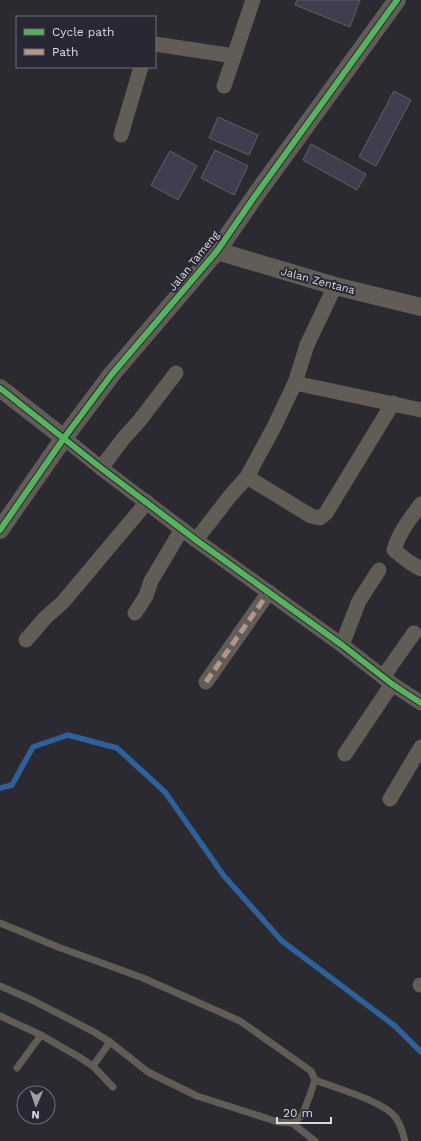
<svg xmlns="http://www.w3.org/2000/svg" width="421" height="1141" font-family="'Work Sans',sans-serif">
<rect width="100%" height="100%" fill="#2b2a31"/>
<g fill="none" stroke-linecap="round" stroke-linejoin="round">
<!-- stream -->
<polyline stroke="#2e609c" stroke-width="5.5" points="0,788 12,785 33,747 68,735 117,748 165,792 224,876 282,941 395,1026 421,1052"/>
</g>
<!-- building -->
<g fill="#403d4f" stroke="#605f66">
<polygon points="297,0 360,0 350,27 295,5"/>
<polygon points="394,91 411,100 376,166 359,157"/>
<polygon points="218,117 258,135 249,155 209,138"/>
<polygon points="311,144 366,174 357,190 303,160"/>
<polygon points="215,150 248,166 234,195 201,178"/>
<polygon points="170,151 197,166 178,200 151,185"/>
</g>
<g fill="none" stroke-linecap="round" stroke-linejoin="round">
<!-- service -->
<g stroke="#625c56" stroke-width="7">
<polyline points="0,923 58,947 143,978 240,1021 311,1071 315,1080 310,1095 302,1116 292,1123 278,1122 197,1096 148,1072 110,1042 94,1032 32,1000 0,986"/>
<polyline points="0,1016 41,1035 79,1057 93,1066 113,1087"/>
<polyline points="93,1066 110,1042"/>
<polyline points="17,1068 41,1035"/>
<path d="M315 1080C335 1088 384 1101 396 1118 401 1125 403 1133 405 1141"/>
<polyline points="292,1123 315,1141"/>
</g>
<!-- minor -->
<g stroke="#625c56" stroke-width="15">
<polyline points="155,44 234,56"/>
<polyline points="224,86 253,0"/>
<polyline points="121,135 141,67"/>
<polyline points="295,383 307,345 335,286"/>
<polyline points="64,438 101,468 196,540 342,645 392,684 421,703"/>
<polyline points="101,468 123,439 140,420 176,373"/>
<polyline points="247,477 311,516 320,518 326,513 393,403"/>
<path d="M421 504C410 519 399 532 394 550L409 562 421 569"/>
<polyline points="196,540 230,496 247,477 274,427 295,383 421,410"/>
<polyline points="135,613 146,596 151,581 182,529"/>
<polyline points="26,640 45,618 63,602 147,502"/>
<polyline points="342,645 359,601 379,570"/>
<polyline points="383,677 414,633"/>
<polyline points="206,682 269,592"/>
<polyline points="345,754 392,684"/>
<polyline points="390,799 421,747"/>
<polyline points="420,985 421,985"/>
</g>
<!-- tertiary -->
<g stroke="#625c56" stroke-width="18">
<polyline points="217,251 335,286 421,307"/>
<polyline points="0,388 64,438"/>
<polyline points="0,530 64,438 112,374 217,251 255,196 397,0"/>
</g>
<!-- quiet -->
<polyline stroke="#b2968c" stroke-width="5" stroke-dasharray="10 5" stroke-linecap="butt" points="206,682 269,592"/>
<!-- cycleway casing -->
<g stroke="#282734" stroke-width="8">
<g id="cycleway">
<polyline points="0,388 101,468 196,540 342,645 392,684 421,703"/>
<polyline points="0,530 64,438 112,374 217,251 255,196 397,0"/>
</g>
</g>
<!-- cycleway -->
<use href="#cycleway" stroke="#56b35d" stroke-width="6"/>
</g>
<g text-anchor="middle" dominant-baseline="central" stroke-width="4" stroke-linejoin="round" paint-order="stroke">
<!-- street labels -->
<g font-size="11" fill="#dcdbe4" stroke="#282734">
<text transform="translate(194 261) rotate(-51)">Jalan Tameng</text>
<text transform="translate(318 281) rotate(15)">Jalan Zentana</text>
</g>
</g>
<!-- legend -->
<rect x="16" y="16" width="140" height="52" fill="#282734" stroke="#706f7a"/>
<rect x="24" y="29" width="20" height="6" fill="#56b35d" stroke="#706f7a"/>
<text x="52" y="36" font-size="12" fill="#dcdbe4">Cycle path</text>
<rect x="24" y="49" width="20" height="6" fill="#b2968c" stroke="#706f7a"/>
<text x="52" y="56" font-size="12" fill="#dcdbe4">Path</text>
<!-- north arrow -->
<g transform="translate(36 1105) rotate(182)"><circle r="19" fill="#282734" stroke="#706f7a"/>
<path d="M0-3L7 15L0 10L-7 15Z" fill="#9e9da5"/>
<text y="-6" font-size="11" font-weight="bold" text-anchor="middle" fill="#dcdbe4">N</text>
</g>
<!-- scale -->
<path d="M277 1117v6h54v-6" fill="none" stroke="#dcdbe4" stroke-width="2"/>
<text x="283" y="1117" font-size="12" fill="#dcdbe4" stroke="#282734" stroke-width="3" paint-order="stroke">20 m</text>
</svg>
